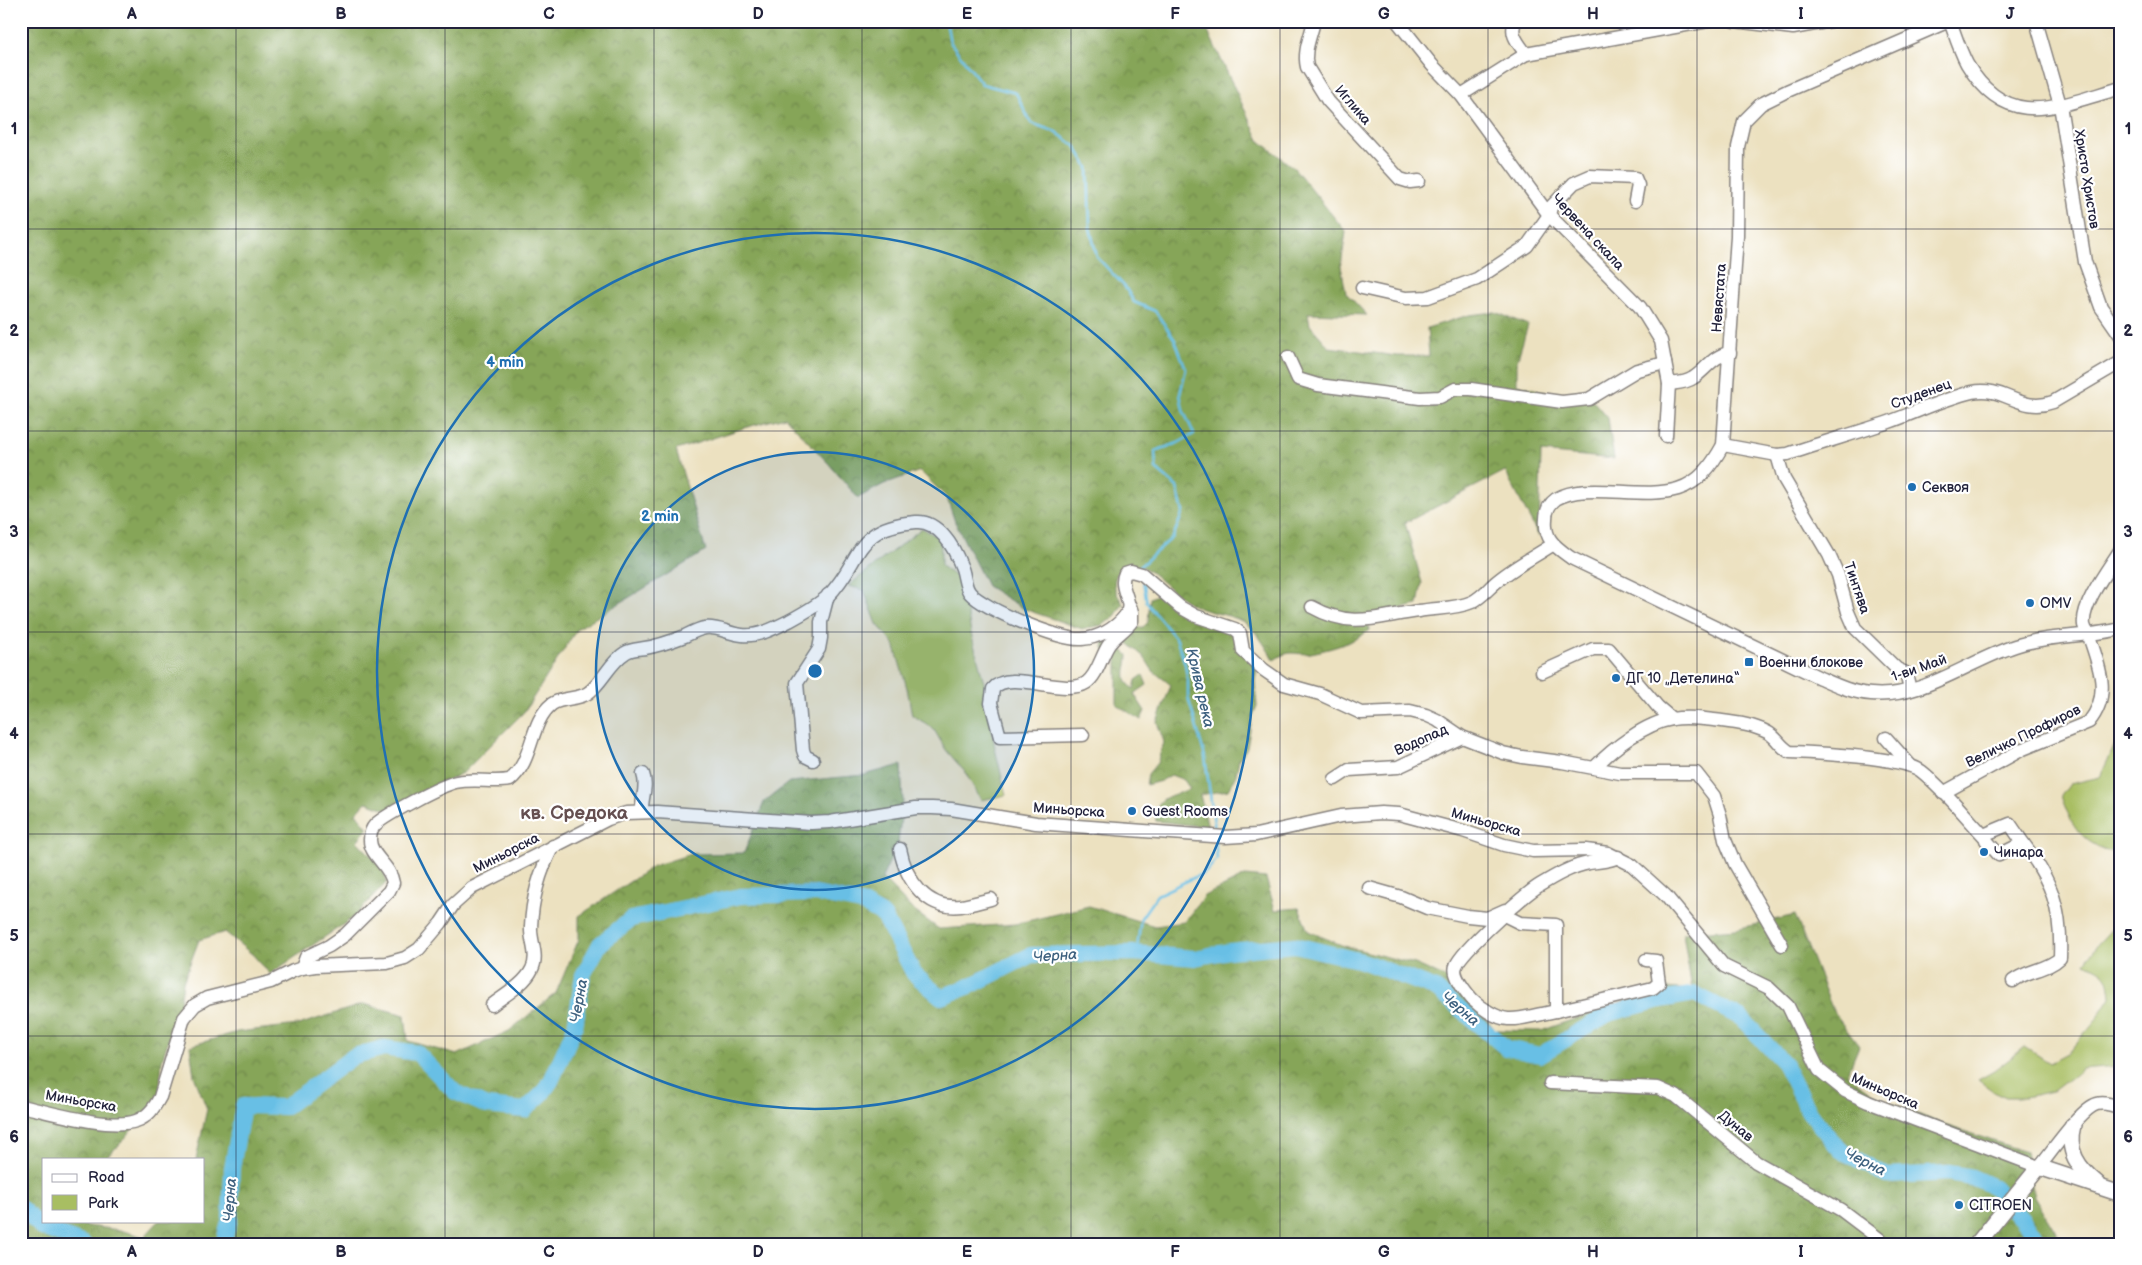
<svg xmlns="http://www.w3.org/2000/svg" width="2142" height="1265" font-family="'Balsamiq Sans',sans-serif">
<defs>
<pattern id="forest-crowns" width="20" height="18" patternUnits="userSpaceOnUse" patternTransform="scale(1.25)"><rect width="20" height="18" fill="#86a558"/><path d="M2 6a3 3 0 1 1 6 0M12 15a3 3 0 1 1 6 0" fill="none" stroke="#6d864a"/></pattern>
</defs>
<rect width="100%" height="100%" fill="#fff"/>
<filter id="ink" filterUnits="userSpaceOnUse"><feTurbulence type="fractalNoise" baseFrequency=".02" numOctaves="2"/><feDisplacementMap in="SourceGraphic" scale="10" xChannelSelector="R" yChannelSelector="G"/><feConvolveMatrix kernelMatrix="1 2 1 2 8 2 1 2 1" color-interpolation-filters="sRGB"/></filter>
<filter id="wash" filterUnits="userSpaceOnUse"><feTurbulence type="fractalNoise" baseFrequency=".0096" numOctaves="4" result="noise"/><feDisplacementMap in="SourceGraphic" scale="20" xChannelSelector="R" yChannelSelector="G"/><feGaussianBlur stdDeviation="1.12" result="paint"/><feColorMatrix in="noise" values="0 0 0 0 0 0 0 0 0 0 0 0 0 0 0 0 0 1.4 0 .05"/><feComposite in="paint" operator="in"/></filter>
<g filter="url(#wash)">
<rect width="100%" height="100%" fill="#ece1c0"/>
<!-- green -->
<g fill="#a8be62" stroke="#65704e">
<polygon points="922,528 941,539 941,566 962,581 971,633 986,690 995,748 1006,795 981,800 965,772 946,750 933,728 912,715 907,688 894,644 877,624 864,590 848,586"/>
<path d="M2121 732V854C2084 846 2073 830 2061 796L2070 784 2100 777Z"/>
<path d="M2121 919V1063L2117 1066 2082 1069 2053 1091 2025 1097H2006L1993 1091 1978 1080 1994 1071 2025 1047 2050 1063 2067 1054 2099 1016 2111 997C2109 974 2106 972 2085 963L2096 946Z"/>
</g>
<!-- forest -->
<g fill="url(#forest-crowns)" stroke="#54644a">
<path d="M21 21H1203L1259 140 1295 169 1346 232 1341 266 1346 293 1367 315 1308 313 1310 325 1329 347 1397 356H1429L1427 328 1469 315 1495 312 1528 325 1517 361V384L1556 395H1588L1608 418 1614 459 1541 452 1539 537 1505 471 1405 523 1422 583 1418 605 1367 616 1369 630C1354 643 1331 649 1311 653 1293 656 1292 648 1274 660 1267 649 1259 635 1249 626 1234 613 1212 615 1195 606 1176 597 1163 580 1146 569 1137 564 1124 565 1118 573 1110 584 1117 594 1123 604L1115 616 1103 625 1082 629 1024 609 987 586 955 522 947 498 920 471 884 484 858 498 829 464 785 417 747 427 676 450 706 551 577 629 524 712 464 772 391 811 366 802 356 813 368 828 357 841 382 867 387 882 353 918 270 974 253 955 225 932 199 940 183 982 180 1005 162 1060 159 1096 122 1142 104 1159H44V1221H72L71 1224 120 1230 144 1237 159 1221H204V1159H196L207 1109 194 1076 190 1046 237 1032 298 1025 364 1004 405 1015 408 1041 457 1055 509 1031 556 993 579 939V916L653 866 691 854 744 853 764 802 789 782 864 775 901 765 903 801 898 843 882 878 913 910 939 929 1015 924 1089 906 1155 926 1184 922 1204 896 1245 876 1266 878 1275 910 1299 908 1308 931 1344 946 1415 964 1458 983 1495 1030 1541 1031 1627 1000 1665 988 1692 990 1683 933 1736 929 1795 915 1834 1013 1859 1046 1847 1075 1881 1099 1942 1124 2026 1152 2034 1196 2060 1239 2066 1244H21Z"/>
<path d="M1161 593 1242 633 1248 641 1247 649 1257 670 1255 681 1257 706 1252 718 1247 748 1239 759 1236 775 1228 790 1200 795 1208 827 1156 821C1153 796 1172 796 1190 789L1184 780 1171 775 1161 781 1146 785 1148 774 1157 763 1164 742 1157 722 1171 685 1153 671 1144 657 1123 639 1118 646 1128 655C1128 669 1120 679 1134 689L1136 680 1143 675 1147 685 1134 694 1145 711 1141 720 1117 705V657L1103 649 1104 636 1134 628 1143 627 1148 622 1150 598Z"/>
</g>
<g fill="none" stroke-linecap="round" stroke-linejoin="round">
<!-- stream -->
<g stroke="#67bfe5" stroke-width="2.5">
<polyline points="946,21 950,42 982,84 1016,93 1031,123 1056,132 1075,146 1088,167 1090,228 1097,257 1125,287 1134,302 1155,311 1175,340 1186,369 1180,394 1183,410 1194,434 1178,443 1155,451 1156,469 1177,487 1183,512 1173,537 1139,567 1140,570"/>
<polyline points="1143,582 1147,603 1177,640 1185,664 1188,682 1188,697 1205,757 1215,831"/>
<polyline points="1133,953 1137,948 1141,918 1157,895 1206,872 1217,859 1215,839"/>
</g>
<!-- river -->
<g stroke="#67bfe5" stroke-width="16">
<polyline points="21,1208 42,1228 84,1244"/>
<polyline points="223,1244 230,1219 232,1168 243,1106 285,1107 354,1056 384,1048 417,1053 455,1092 487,1106 525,1110 542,1094 551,1081 575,1027 583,975 600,944 631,919 741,896 816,894 861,903 884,916 914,974 941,997 970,986 1031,955 1133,953 1195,958 1229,951 1295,945 1362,961 1436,989 1506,1048 1540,1055 1608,1014 1656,1001 1695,994 1741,1018 1763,1041 1784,1063 1808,1111 1840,1150 1887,1176 1949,1173 1972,1177 1994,1187 2043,1244"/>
</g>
</g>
</g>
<g filter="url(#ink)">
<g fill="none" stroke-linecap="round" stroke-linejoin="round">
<!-- minor casing -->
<g stroke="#87827e" stroke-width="15">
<g id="minor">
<path d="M1314 21C1311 36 1303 51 1307 67L1328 101 1400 179 1410 182 1419 181"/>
<polyline points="1397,21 1432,65 1461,95 1549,215 1640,307 1661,341 1669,384 1666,436"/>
<path d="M1516 21C1508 33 1519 44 1526 54"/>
<polyline points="1734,21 1793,28 1831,21"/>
<path d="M1949 21 1787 91 1761 104 1744 121 1738 147 1737 236 1723 445C1712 465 1700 482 1678 489 1642 500 1585 481 1556 499 1549 504 1546 512 1546 519 1544 540 1556 547 1571 558L1820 678C1836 685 1853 693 1871 694 1922 699 1968 661 2015 646 2049 635 2086 637 2121 629"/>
<path d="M1950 21C1955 35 1960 51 1967 64 2008 133 2059 105 2121 88"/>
<polyline points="2036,21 2060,105 2085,262 2101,307 2121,336"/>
<polyline points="1461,95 1526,54 1708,21"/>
<polyline points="1362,288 1406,298 1428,297 1477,279 1527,246 1549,215 1551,207 1574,183 1590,176 1635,178 1638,185 1635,201"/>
<polyline points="1288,357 1298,379 1318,385 1420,398 1440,397 1455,389 1471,389 1562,402 1589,399 1637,370 1665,363"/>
<path d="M1669 384C1677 383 1686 383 1693 378 1706 370 1713 355 1730 353"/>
<path d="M1723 445 1777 455 1788 454C1821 443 1856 433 1889 422 1917 412 1943 399 1972 392 2005 385 2020 414 2053 402L2121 362"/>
<polyline points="1777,455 1784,479 1829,555 1838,575 1848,612 1855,628 1897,669 1906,673 1910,690"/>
<path d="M1312 607C1353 630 1378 616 1419 611 1436 608 1456 609 1472 602 1482 597 1487 590 1495 583 1512 568 1534 557 1552 545"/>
<polyline points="1542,672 1593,649 1609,649 1658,707 1672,719"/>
<path d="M1083 735 1000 737 991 703 993 689C1009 668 1064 697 1086 683 1097 676 1101 657 1108 646 1114 636 1125 631 1132 621V612L1130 606"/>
<polyline points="1886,738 1910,765"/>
<polyline points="813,760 805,756 803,750 797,683 819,649 821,638 821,622 828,595"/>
<path d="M1595 767C1613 748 1646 723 1672 719 1688 716 1707 719 1722 721 1738 723 1753 725 1767 732 1777 737 1780 747 1790 752 1816 753 1902 757 1921 771 1944 789 1965 816 1985 837"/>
<polyline points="1335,779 1349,770 1398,767 1462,737"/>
<path d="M1943 793 2023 749 2089 722C2111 695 2100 669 2090 639 2088 634 2085 629 2084 625 2081 604 2110 567 2121 549"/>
<path d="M642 812C641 798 648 787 643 774"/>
<polygon points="2010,824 2023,843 1999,855 1986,840 1986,834"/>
<path d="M900 849C906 880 926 910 961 906 971 905 982 901 991 899"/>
<path d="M1618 857C1609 862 1599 861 1589 863 1572 866 1555 876 1540 885 1525 894 1461 951 1456 966 1452 975 1466 992 1472 999 1481 1008 1496 1018 1508 1019 1519 1020 1531 1016 1542 1014 1579 1006 1616 997 1653 988L1659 983 1656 961 1646 960"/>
<polyline points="1369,888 1401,897 1427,908 1468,916 1487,918 1505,910"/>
<polyline points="1504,915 1520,923 1556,925 1556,1011"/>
<path d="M302 968 306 957 329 946 345 935 389 891 393 883C391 866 370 856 370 840 370 835 371 829 375 825 385 815 442 785 456 782 474 778 493 783 510 780 534 761 529 722 552 704 562 697 578 700 588 693 602 683 610 662 625 653 630 649 639 649 645 648 658 646 672 641 685 636 691 633 698 629 705 628 717 626 729 634 742 635 758 637 775 628 789 621 802 614 817 606 828 596 863 561 852 527 916 522 938 520 954 547 961 566 965 574 964 586 970 593 984 609 1061 641 1082 639 1098 638 1115 629 1125 616 1136 602 1117 590 1125 573L1131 571 1142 574 1180 607 1196 616 1235 629 1240 633 1243 651 1264 670 1284 684 1320 694 1361 713 1410 711 1426 715 1437 720 1462 737 1503 753 1522 757 1562 762 1620 773H1696L1714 796 1720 815 1725 840 1735 864 1782 945"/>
<path d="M2013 981C2027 970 2048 970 2060 958 2062 909 2052 881 2023 843"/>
<path d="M492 1005C505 995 525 984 532 969 539 955 530 941 531 927 532 898 540 871 553 846"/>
<polyline points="1550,1083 1658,1088 1676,1096 1756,1162 1841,1210 1886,1244"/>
<path d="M21 1106C50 1112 109 1130 136 1121 148 1117 154 1108 160 1097L184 1018 195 1005 207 998 271 982 293 971 302 968 315 966 387 963 405 958 419 949 441 923 453 905 472 888 608 819 626 813 657 812 811 823 830 822 916 808H932L951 809 1036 823 1225 837 1256 835 1341 816 1381 813 1399 814 1463 831 1504 845 1533 851 1586 850 1608 853 1632 865 1666 896 1724 966 1769 988 1788 1006 1819 1070 1845 1091 1868 1102 2039 1167C2051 1153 2081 1108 2097 1104 2105 1102 2113 1105 2121 1108"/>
</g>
</g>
<!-- major casing -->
<g stroke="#87827e" stroke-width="18">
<g id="major">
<path d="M2073 1125C2066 1151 2078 1168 2098 1184"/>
<polyline points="1977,1244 2039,1167 2121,1194"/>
</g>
</g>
<!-- minor -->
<use href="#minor" stroke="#fff" stroke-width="12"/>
<!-- major -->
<use href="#major" stroke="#fff" stroke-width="15"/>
</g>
</g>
<!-- grid -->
<path fill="none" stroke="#22223b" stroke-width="1" stroke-opacity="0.55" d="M236 21V1244M445 21V1244M654 21V1244M862 21V1244M1071 21V1244M1280 21V1244M1488 21V1244M1697 21V1244M1906 21V1244M21 229H2121M21 431H2121M21 632H2121M21 834H2121M21 1036H2121"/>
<!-- distance rings -->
<circle cx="815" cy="671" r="219" fill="#1f6fb2" fill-opacity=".12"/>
<g fill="none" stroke="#1f6fb2" stroke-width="2.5">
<circle cx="815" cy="671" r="219"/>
<circle cx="815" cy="671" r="438"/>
</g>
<!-- markers -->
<g fill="#1f6fb2" stroke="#fff" stroke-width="2">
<circle cx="1912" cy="487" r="5"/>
<circle cx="2030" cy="603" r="5"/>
<rect x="1744" y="657" width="10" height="10" rx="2.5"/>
<circle cx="1616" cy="678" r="5"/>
<circle cx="1132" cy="811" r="5"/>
<circle cx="1984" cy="852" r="5"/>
<circle cx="1959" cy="1205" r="5"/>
</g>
<g text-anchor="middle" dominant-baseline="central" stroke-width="4.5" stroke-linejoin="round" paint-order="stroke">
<!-- street labels -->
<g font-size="14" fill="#22223b" stroke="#fff">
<text transform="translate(1353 105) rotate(49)">Иглика</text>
<text transform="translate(2087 179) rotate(81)">Христо Христов</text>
<text transform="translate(1588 232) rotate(47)">Червена скала</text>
<text transform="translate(1719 298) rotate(-86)">Невястата</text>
<text transform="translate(1921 394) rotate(-20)">Студенец</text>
<text transform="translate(1857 588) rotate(71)">Тинтява</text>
<text transform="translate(1919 668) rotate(-19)">1-ви Май</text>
<text transform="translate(2023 736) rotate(-26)">Величко Профиров</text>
<text transform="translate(1421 740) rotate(-24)">Водопад</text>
<text transform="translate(1069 810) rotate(4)">Миньорска</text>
<text transform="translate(1486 822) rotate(16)">Миньорска</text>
<text transform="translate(506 853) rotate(-27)">Миньорска</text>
<text transform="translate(1885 1091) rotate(23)">Миньорска</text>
<text transform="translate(81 1101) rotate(10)">Миньорска</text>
<text transform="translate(1736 1126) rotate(40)">Дунав</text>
</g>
<!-- poi labels -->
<g font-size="14" fill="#22223b" stroke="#fff" text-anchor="start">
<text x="1922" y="487">Секвоя</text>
<text x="2040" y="603">OMV</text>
<text x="1759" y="662">Военни блокове</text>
<text x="1626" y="678">ДГ 10 „Детелина“</text>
<text x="1142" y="811">Guest Rooms</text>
<text x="1994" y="852">Чинара</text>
<text x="1969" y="1205">CITROEN</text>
</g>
<!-- water labels -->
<g font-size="15" font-style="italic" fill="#3e617f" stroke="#fff">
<text transform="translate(1200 688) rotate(77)">Крива река</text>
<text transform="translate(1055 956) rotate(-4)">Черна</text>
<text transform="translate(579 1001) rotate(-80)">Черна</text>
<text transform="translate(1460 1009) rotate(40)">Черна</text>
<text transform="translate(1865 1162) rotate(27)">Черна</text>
<text transform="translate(230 1200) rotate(-86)">Черна</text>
</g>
<!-- district labels -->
<g font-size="19" font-weight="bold" fill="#654f50" stroke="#fff">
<text x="574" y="813">кв. Средока</text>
</g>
</g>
<circle cx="815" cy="671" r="8" fill="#1f6fb2" stroke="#fff" stroke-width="2.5"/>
<g font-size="15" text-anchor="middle" font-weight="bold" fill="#1f6fb2" stroke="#fff" stroke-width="4.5" stroke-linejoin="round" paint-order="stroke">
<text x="505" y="367">4 min</text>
<text x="660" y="521">2 min</text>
</g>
<!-- margin -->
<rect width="2142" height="1265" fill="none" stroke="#fff" stroke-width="55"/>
<!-- legend -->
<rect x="42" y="1158" width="162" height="65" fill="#ffffff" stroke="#a7a7b1"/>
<rect x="52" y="1174" width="25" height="8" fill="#ffffff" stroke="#a7a7b1"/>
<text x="88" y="1182" font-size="15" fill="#22223b">Road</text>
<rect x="52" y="1195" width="25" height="15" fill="#a8be62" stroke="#a7a7b1"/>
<text x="88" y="1208" font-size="15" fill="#22223b">Park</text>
<rect x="28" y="28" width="2086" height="1210" fill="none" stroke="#22223b" stroke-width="2"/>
<g font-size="16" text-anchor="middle" font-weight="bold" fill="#22223b">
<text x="132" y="19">A</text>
<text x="341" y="19">B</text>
<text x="549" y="19">C</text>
<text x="758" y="19">D</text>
<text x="967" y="19">E</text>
<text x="1175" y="19">F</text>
<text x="1384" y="19">G</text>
<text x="1593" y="19">H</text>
<text x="1801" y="19">I</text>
<text x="2010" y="19">J</text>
<text x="14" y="134">1</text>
<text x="2128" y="134">1</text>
<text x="14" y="336">2</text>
<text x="2128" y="336">2</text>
<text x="14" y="537">3</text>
<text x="2128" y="537">3</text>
<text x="14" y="739">4</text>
<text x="2128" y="739">4</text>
<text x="14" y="941">5</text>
<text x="2128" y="941">5</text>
<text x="14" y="1142">6</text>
<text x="2128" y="1142">6</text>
<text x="132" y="1257">A</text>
<text x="341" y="1257">B</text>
<text x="549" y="1257">C</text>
<text x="758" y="1257">D</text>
<text x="967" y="1257">E</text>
<text x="1175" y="1257">F</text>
<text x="1384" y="1257">G</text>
<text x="1593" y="1257">H</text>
<text x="1801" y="1257">I</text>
<text x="2010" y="1257">J</text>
</g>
</svg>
